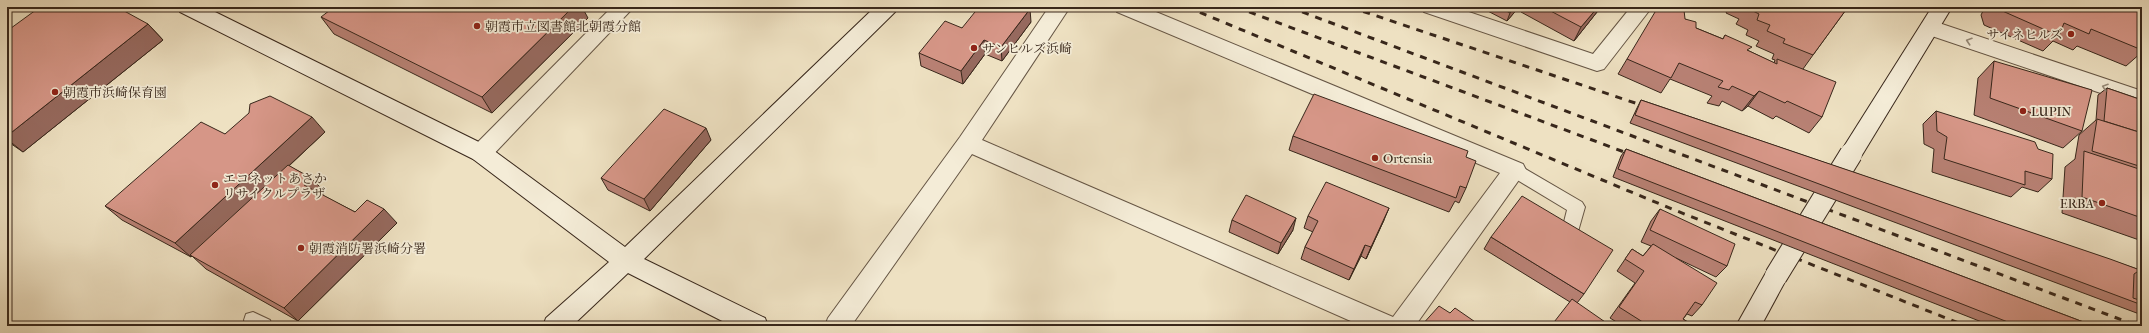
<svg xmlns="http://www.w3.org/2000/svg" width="2149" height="333" font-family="'IM FELL French Canon','Noto Serif JP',serif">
<rect width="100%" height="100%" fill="#eee1c2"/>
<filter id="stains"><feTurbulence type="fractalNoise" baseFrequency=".005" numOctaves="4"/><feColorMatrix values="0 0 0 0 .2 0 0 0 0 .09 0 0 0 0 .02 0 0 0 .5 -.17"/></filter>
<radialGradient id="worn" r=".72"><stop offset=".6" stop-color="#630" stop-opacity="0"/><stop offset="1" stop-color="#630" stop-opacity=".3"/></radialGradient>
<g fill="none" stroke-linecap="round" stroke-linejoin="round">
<!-- lane casing -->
<g stroke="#665645" stroke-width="2">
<g id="lane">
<polygon points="1515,163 1582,202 1585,207 1577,235 1571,237 1565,235 1562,230 1567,210 1509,175 1506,170 1509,165"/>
<polygon points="253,312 270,320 272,326 246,326 244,320 246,314"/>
</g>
</g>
<!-- street casing -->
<g stroke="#665645" stroke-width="2">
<g id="street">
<polygon points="612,7 634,7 489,159 481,162 473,159 470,153 473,147"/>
<polygon points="1049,7 1070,7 982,140 1393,317 1500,173 1117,12 1114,7 1144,7 1523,164 1526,170 1415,326 1362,326 972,154 851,326 825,326 828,318 960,137"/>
<polygon points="1421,7 1454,7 1593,54 1631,7 1652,7 1604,69 1597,71 1424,12"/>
<polygon points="1930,20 2142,91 2142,107 1923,33 1920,28 1923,23"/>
</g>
</g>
<!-- secondary casing -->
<g stroke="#38271b" stroke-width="2">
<g id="secondary">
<polygon points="177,7 205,7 489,147 625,247 875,7 898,7 895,12 644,259 765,318 768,326 732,326 628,273 572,326 543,326 546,318 609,262 473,159 180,12"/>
<polygon points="1932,7 1952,7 1859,160 1851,163 1843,160 1840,154 1843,148"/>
<polygon points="1776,266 1784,269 1788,276 1761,326 1736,326 1768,269"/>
</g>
</g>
<!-- lane -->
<use href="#lane" fill="#f4ecd7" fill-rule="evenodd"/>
<!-- street -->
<use href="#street" fill="#f4ecd7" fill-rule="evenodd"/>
<!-- secondary -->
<use href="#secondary" fill="#f4ecd7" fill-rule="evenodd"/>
<!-- rail -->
<g stroke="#38271b" stroke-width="3" stroke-dasharray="7 7" stroke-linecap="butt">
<polyline points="1187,7 1672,209 1966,326"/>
<polyline points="1236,7 1635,156"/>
<polyline points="1289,7 2138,326"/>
<polyline points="1350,7 1650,108"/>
</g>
<!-- secondary-bridge casing -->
<g stroke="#38271b" stroke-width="24" stroke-linecap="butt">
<polyline id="secondary-bridge" points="1776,276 1851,154"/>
</g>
<!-- secondary-bridge -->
<use href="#secondary-bridge" stroke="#f4ecd7" stroke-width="22"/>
</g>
<!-- wall -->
<g fill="#b88174" stroke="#38271b">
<polygon points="1480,7 1519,7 1507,21"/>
<polygon points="1524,7 1601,7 1574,41 1521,12"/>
<polygon points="1728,7 1848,7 1813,55 1803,69 1822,117 1809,133 1776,116 1773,119 1748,106 1742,111 1722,101 1719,106 1707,103 1712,96 1670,79 1661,93 1618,74 1627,59 1685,19 1696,28 1723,39 1725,35 1749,51 1774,63 1775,60 1772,59 1774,54 1756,46 1759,41 1746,35 1748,30 1736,24 1739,19 1726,13 1729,7"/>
<polygon points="1985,7 2142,7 2142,52 2126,66 2077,46 2073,50 2053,41 2043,51 1984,25 1981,15"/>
<polygon points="321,17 588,18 492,113 334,34"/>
<polygon points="1031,22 1002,61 985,54 963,84 921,66 919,53 962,28"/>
<polygon points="148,24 163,40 23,152 7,141 7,31"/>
<polygon points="1994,61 2082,131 2063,148 1974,115 1978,78"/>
<polygon points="2107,88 2142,100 2142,241 2062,213 2065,167 2075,159 2079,135 2096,120 2098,95"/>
<polygon points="1641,100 2140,270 2141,269 2142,270 2142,315 1630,123 1637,108"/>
<polygon points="1936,111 2052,179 2038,192 2022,187 2011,197 1932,172 1934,149 1924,144 1923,124"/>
<polygon points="325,132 289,166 311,178 325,192 322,195 355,212 397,223 298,321 206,269 192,256 191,257 122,220 105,206 225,134"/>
<polygon points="1293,136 1466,157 1466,188 1459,203 1455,201 1449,212 1289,150"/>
<polygon points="711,140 650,211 608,190 601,178"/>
<polygon points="1626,149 2094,326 1992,326 1613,177 1621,156"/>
<polygon points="1660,209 1727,266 1716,277 1676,258 1702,305 1692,316 1687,314 1683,319 1694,326 1623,326 1610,318 1635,283 1617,271 1632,249 1643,256 1651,246 1641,242 1651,221"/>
<polygon points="1308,216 1384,220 1366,259 1361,256 1349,280 1301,259 1305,247 1313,232 1304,228"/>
<polygon points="1232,220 1293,230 1278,254 1229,232"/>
<polygon points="1491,237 1584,294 1577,303 1570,302 1484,249"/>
</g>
<!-- shaded-wall -->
<g fill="#96695e" stroke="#38271b">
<polygon points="573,7 582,7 588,18 492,113 482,97"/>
<polygon points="1515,7 1519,7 1507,21 1510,13"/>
<polygon points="1598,7 1601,7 1574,41 1581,27"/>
<polygon points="1030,9 1031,22 1002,61 1001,47"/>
<polygon points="148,24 163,40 23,152 7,139 7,136"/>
<polygon points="984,40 985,54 963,84 961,71"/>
<polygon points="1759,91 1748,106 1742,111 1754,96"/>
<polygon points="312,117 325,132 192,256 190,255 192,256 191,257 175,243"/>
<polygon points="706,128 711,140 650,211 644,199"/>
<polygon points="311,178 325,192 318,200 304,185"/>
<polygon points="1389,208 1384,220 1366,259 1371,247"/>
<polygon points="384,209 397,223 298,321 284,308"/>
<polygon points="1296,218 1293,230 1278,254 1281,243"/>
<polygon points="1365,245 1361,256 1349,280 1354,269"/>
</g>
<!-- building -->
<g fill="#d69687" stroke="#38271b">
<polygon points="40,7 117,7 148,24 7,136 7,31"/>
<polygon points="334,7 573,7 482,97 321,17"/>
<polygon points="979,7 1026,7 1030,9 1001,47 984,40 961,71 919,53 945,21 962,28"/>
<polygon points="1499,7 1515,7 1510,13"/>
<polygon points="1543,7 1598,7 1581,27"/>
<polygon points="1658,7 1675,7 1684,10 1685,19 1696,22 1696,28 1723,39 1725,35 1752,47 1747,50 1777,64 1777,59 1836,82 1822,117 1787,101 1785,103 1759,91 1754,96 1732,86 1729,90 1718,87 1723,81 1679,63 1671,78 1627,59"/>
<polygon points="1747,7 1848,7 1813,55 1783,43 1785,39 1767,31 1770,25 1757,20 1759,14 1747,8"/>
<polygon points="1998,7 2142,7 2142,50 2091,29 2089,34 2064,23 2059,36 1998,9"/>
<polygon points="1994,61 2092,90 2082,131 1990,98"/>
<polygon points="2107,88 2142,100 2142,133 2104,121"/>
<polygon points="1314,94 1468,151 1466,157 1476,161 1466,188 1460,186 1456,198 1293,136"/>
<polygon points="270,96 312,117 175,243 105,206 201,122 225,134 249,113 250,104"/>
<polygon points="1641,100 2110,259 2140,270 2134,274 2133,298 2142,301 2142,305 1635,115"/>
<polygon points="664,109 706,128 644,199 601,178"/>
<polygon points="1936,111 2035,142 2038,149 2053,154 2052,179 2025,171 2025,185 1944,159 1947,137 1937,131"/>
<polygon points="2097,119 2142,133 2142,167 2092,151"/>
<polygon points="1626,149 2094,326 2018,326 1618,169"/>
<polygon points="2084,151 2142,170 2142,218 2082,197"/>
<polygon points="288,165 311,178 304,185 355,212 367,200 384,209 284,308 190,255"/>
<polygon points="1326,182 1389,208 1371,247 1365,245 1354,269 1305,247 1318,221 1308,216"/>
<polygon points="1246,195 1296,218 1281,243 1232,220"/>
<polygon points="1522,196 1613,250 1584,294 1491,237"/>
<polygon points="1660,209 1735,244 1727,266 1650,230"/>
<polygon points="1653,244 1717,283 1702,305 1695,302 1683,319 1694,326 1649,326 1619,307 1644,271 1625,259 1632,249 1643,256"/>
<polygon points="2141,269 2142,270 2142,294 2140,294"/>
<polygon points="1572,299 1608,324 1606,326 1551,326"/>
<polygon points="1439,306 1450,313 1455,308 1481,326 1421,326"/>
</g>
<!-- one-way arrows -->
<defs><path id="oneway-chevron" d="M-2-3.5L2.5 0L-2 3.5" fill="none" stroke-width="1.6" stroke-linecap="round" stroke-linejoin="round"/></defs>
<g stroke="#968a79">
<use href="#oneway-chevron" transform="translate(1969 41) rotate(-162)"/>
<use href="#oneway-chevron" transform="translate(2105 87) rotate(-161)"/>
</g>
<!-- markers -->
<g fill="#8f2418" stroke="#f4ecd7" stroke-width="1.5">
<circle cx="477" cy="26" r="4"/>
<circle cx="2071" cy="34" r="4"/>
<circle cx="974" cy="48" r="4"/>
<circle cx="55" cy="92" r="4"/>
<circle cx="2023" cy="111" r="4"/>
<circle cx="1375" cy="158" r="4"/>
<circle cx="215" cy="185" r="4"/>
<circle cx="2102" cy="203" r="4"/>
<circle cx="301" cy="248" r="4"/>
</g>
<g text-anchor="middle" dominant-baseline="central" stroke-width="3.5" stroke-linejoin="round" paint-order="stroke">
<!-- poi labels -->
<g font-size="13" fill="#38271b" stroke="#f4ecd7" text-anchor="start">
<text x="485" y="26">朝霞市立図書館北朝霞分館</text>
<text x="2063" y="34" text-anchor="end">サイネヒルズ</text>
<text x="982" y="48">サンヒルズ浜崎</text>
<text x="63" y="92">朝霞市浜崎保育園</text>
<text x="2031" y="111">LUPIN</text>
<text x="1383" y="158">Ortensia</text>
<text x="223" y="178">エコネットあさか<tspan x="223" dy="15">リサイクルプラザ</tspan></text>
<text x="2094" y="203" text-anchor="end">ERBA</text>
<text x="309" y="248">朝霞消防署浜崎分署</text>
</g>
</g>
<!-- margin -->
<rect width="2149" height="333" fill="none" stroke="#eee1c2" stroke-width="24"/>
<rect x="8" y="8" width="2133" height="317" fill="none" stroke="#38271b" stroke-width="2"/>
<rect x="12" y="12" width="2125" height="309" fill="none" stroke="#38271b"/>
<rect width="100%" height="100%" filter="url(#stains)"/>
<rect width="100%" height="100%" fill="url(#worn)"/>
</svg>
